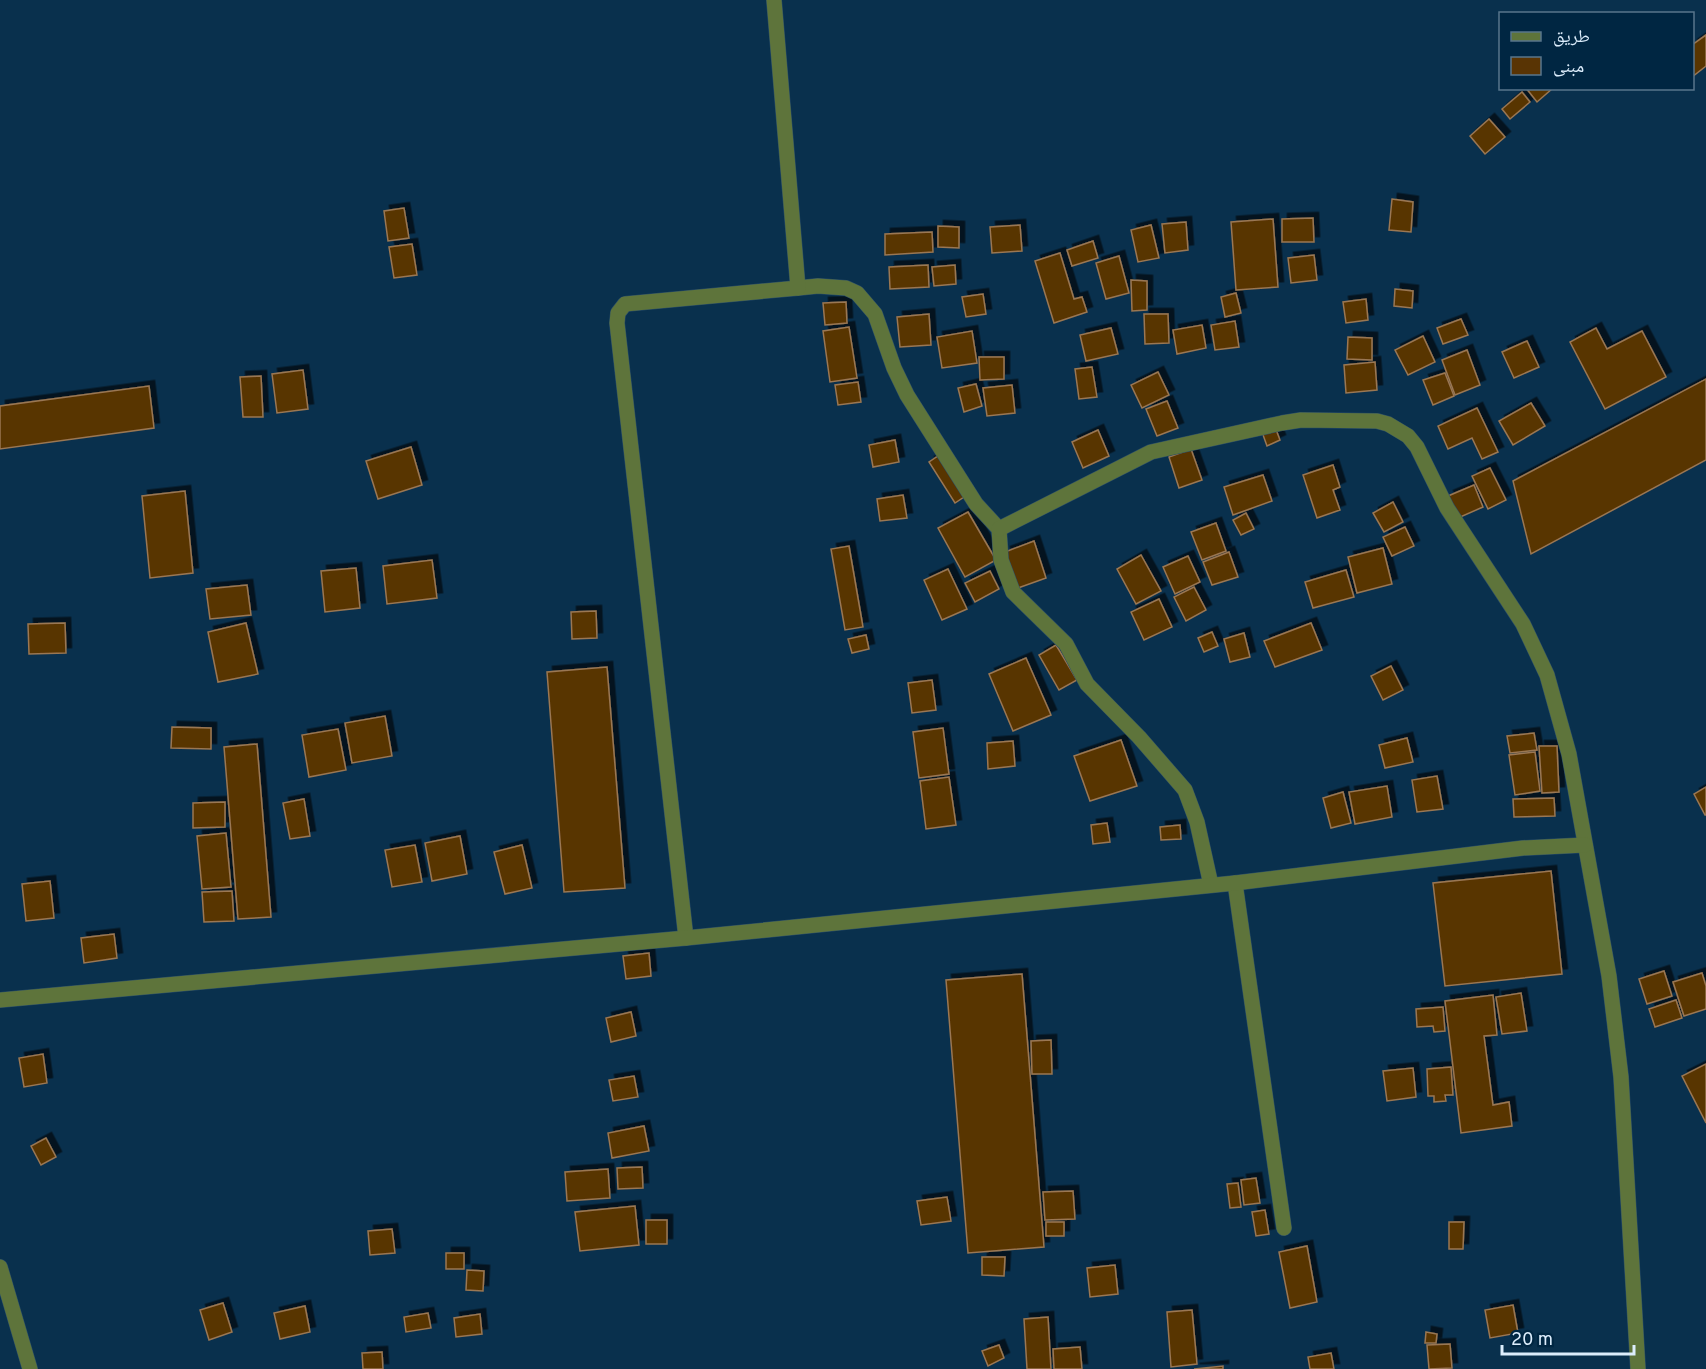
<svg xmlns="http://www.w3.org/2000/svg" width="1706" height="1369" font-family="Overpass,'Noto Naskh Arabic',sans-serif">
<defs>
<filter id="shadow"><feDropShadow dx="5.5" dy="-5.5" stdDeviation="0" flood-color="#0009"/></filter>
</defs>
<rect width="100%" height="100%" fill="#09304d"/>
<!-- building -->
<g fill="#593404" stroke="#9a7752" stroke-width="1.5" filter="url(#shadow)">
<polygon points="1706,35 1706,66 1692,77 1692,45"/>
<polygon points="1526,88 1553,88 1537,102"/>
<polygon points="1522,92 1530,102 1510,119 1502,109"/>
<polygon points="1489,119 1505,137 1485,154 1470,136"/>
<polygon points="1392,199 1413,202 1411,232 1389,230"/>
<polygon points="404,208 409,238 388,241 384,211"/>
<polygon points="1313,218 1314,242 1282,242 1282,219"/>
<polygon points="1273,219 1278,287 1236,290 1231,222"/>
<polygon points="1186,222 1188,250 1165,253 1162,224"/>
<polygon points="1020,225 1022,251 992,253 990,227"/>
<polygon points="1151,225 1159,258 1138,262 1131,230"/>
<polygon points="938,226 959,227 959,248 938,247"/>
<polygon points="932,232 933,252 885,255 885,234"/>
<polygon points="1093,241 1098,258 1072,266 1067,250"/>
<polygon points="412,244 417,275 394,278 389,247"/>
<polygon points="1060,253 1074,299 1082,297 1087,312 1054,323 1035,261"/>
<polygon points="1314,255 1317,280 1291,283 1288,258"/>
<polygon points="1119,256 1129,293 1106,299 1096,263"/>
<polygon points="928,265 929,287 890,289 889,267"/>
<polygon points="955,265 956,284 934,286 932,267"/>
<polygon points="1131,280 1147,281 1147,310 1132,311"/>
<polygon points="1395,289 1413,291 1412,308 1394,306"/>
<polygon points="1236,293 1241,313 1225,317 1221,297"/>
<polygon points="983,294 986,314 966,317 962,297"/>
<polygon points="1366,299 1368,320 1346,323 1343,302"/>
<polygon points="846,302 847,323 825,325 823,303"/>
<polygon points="929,314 931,345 900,347 897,317"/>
<polygon points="1144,314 1168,314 1169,343 1145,344"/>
<polygon points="1461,319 1468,335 1443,344 1437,328"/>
<polygon points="1235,321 1239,347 1215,350 1211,325"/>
<polygon points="1202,325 1206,348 1177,354 1173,330"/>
<polygon points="849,327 857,378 830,382 823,331"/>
<polygon points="1111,328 1118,354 1086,361 1080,335"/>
<polygon points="1596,328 1607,349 1642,331 1666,377 1605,409 1570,342"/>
<polygon points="972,331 977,363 942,368 937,337"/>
<polygon points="1423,336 1435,362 1408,375 1395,350"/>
<polygon points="1348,337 1372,338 1372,360 1347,359"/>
<polygon points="1527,341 1539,367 1514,378 1502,352"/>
<polygon points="1467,350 1480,385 1455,395 1442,360"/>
<polygon points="979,357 1004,357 1004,379 980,380"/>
<polygon points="1375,362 1377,390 1346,393 1344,365"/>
<polygon points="1092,367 1097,397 1079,399 1075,369"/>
<polygon points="303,370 308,409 277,413 272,374"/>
<polygon points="1158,372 1169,395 1142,408 1131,385"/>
<polygon points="1445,373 1454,396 1433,405 1423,380"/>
<polygon points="261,376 263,417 243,417 240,377"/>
<polygon points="1706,379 1706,460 1531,554 1513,481"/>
<polygon points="858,382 861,402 838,405 835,385"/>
<polygon points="976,384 982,406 964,412 958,388"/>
<polygon points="1012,385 1015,413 987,416 983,388"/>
<polygon points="149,386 154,428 0,449 0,406"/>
<polygon points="1167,401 1178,428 1157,436 1146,409"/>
<polygon points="1531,403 1545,426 1513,445 1499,421"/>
<polygon points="1477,408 1498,452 1482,459 1472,438 1448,449 1438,426"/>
<polygon points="1275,427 1280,440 1267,446 1262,432"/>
<polygon points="1098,430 1109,456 1083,468 1072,442"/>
<polygon points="895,440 899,462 873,467 869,445"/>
<polygon points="411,447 422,485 378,499 366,461"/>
<polygon points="1191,449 1202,480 1179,488 1169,457"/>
<polygon points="941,454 967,495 955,503 929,462"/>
<polygon points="1333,465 1340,487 1333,490 1340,510 1317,518 1303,475"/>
<polygon points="1490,468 1506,500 1488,509 1472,476"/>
<polygon points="1263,475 1272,501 1233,515 1224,487"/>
<polygon points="1474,485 1483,507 1458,518 1448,496"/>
<polygon points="185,491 193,573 150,578 142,496"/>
<polygon points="903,495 907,518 880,521 877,499"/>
<polygon points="1393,502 1403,522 1384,532 1373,513"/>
<polygon points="968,512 996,560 965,577 938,528"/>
<polygon points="1246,513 1254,529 1241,535 1233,520"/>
<polygon points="1216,523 1226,551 1202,560 1191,532"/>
<polygon points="1405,527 1414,546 1392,556 1383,537"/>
<polygon points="1034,541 1046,578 1018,588 1005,552"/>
<polygon points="849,546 863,627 845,630 831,549"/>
<polygon points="1383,548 1392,584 1357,593 1348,557"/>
<polygon points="1229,552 1238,577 1212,585 1203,562"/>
<polygon points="1141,555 1161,591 1136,604 1117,569"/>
<polygon points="1188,556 1200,582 1175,594 1163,567"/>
<polygon points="432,560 437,598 387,604 383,566"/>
<polygon points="356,568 360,608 325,612 321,571"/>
<polygon points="948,569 967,609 942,620 924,580"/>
<polygon points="1346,570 1354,597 1313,608 1305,582"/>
<polygon points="990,571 999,589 975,602 965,583"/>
<polygon points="247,585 251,615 210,619 206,589"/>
<polygon points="1194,587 1206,610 1186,621 1174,597"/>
<polygon points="1159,599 1172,627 1144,640 1131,612"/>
<polygon points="596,611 597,638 572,639 571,612"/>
<polygon points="65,623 66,653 29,654 28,624"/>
<polygon points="246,623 258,674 218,682 208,632"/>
<polygon points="1311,623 1322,650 1275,667 1264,641"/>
<polygon points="1212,632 1218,646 1204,652 1198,638"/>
<polygon points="1244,633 1250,657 1230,662 1224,639"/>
<polygon points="866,635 869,649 852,653 848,639"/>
<polygon points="1056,645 1077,680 1059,690 1039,655"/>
<polygon points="1026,658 1051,715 1013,731 989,674"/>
<polygon points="1391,666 1403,690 1383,700 1371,676"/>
<polygon points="607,667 625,888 564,892 547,672"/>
<polygon points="932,680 936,710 912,713 908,683"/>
<polygon points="385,716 392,756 352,763 345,723"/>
<polygon points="172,727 211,728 211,749 171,748"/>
<polygon points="943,728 949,774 919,778 913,732"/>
<polygon points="338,729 346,770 309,777 302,735"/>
<polygon points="1534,733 1537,750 1510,753 1507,736"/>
<polygon points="1407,738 1413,762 1385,768 1379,745"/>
<polygon points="1121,740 1137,786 1090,801 1074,756"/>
<polygon points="1013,741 1015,766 988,769 987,743"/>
<polygon points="257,744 271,917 238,919 224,747"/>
<polygon points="1539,746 1557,746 1559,792 1542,793"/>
<polygon points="1535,752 1540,791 1515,795 1509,755"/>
<polygon points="1437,776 1443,809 1417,812 1412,780"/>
<polygon points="949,777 956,825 926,829 920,781"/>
<polygon points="1387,786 1392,817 1355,824 1349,792"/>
<polygon points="1706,787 1706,815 1705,815 1694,794"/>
<polygon points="1343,792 1351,823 1331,828 1323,798"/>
<polygon points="1554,798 1555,816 1514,817 1513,799"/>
<polygon points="304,799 310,836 290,839 283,803"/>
<polygon points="225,802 225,827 193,828 193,803"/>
<polygon points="1107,823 1110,842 1093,844 1091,825"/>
<polygon points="1180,825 1181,839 1161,840 1160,827"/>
<polygon points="226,833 231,887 202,889 197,836"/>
<polygon points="460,836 467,874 432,881 425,843"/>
<polygon points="415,845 422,882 392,887 385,850"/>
<polygon points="522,845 532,888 505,894 494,852"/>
<polygon points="1551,871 1562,974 1445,986 1433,883"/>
<polygon points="50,881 54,918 26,921 22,884"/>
<polygon points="232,891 234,921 204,922 202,892"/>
<polygon points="114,934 117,958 84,963 81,938"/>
<polygon points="649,953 651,976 626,979 623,956"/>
<polygon points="1664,971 1672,996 1647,1004 1639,979"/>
<polygon points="1702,973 1706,986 1706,1009 1684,1016 1673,982"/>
<polygon points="1022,974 1044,1247 968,1253 946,980"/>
<polygon points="1521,993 1527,1031 1502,1034 1496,997"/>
<polygon points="1493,995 1497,1035 1484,1036 1493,1105 1509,1102 1512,1126 1461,1133 1445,1001"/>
<polygon points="1676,1000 1682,1018 1655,1027 1649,1009"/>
<polygon points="1443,1007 1445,1031 1434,1032 1433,1026 1417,1027 1416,1009"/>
<polygon points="631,1012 636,1036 611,1042 606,1018"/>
<polygon points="1051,1040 1052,1074 1032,1074 1031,1041"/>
<polygon points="43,1054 47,1083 24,1087 19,1058"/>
<polygon points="1706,1064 1706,1123 1682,1076"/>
<polygon points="1451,1067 1453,1095 1445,1095 1446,1101 1434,1102 1434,1096 1428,1096 1427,1069"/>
<polygon points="1413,1068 1416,1097 1387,1101 1383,1071"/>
<polygon points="634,1076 638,1097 613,1101 609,1080"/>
<polygon points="644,1126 649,1151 612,1158 608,1133"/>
<polygon points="46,1138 56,1157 41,1165 31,1146"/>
<polygon points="642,1167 643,1188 618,1189 617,1168"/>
<polygon points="608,1169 610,1198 567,1201 565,1172"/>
<polygon points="1256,1178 1260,1203 1244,1205 1241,1180"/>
<polygon points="1238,1183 1241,1207 1230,1208 1227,1184"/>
<polygon points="1073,1191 1075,1219 1045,1220 1043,1192"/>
<polygon points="947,1197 951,1221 921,1225 917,1201"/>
<polygon points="635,1206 639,1245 580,1251 575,1212"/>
<polygon points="1265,1210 1269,1234 1256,1236 1252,1212"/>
<rect x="646" y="1220" width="21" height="24"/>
<rect x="1046" y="1222" width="18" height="14"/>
<polygon points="1449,1222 1464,1222 1463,1249 1449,1249"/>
<polygon points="392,1229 395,1253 370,1255 368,1231"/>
<polygon points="1307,1246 1317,1302 1290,1308 1279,1252"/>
<rect x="446" y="1253" width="18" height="16"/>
<polygon points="982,1257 1005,1257 1004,1276 982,1275"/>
<polygon points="1115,1265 1118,1294 1090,1297 1087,1268"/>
<polygon points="467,1270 484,1271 483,1291 466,1290"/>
<polygon points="223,1303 232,1332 209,1340 200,1310"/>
<polygon points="1513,1305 1518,1333 1490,1338 1485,1310"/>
<polygon points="305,1306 310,1332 280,1339 274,1313"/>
<polygon points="1192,1310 1197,1364 1171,1367 1167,1312"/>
<polygon points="428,1313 431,1328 406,1332 404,1317"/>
<polygon points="480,1314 482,1334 456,1337 454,1318"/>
<polygon points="1048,1317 1051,1369 1027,1369 1024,1319"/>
<polygon points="1426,1332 1437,1334 1436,1343 1425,1343"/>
<polygon points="1450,1344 1452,1368 1429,1369 1427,1345"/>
<polygon points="999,1345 1004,1358 988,1366 982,1351"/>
<polygon points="1080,1347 1082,1369 1054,1369 1053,1349"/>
<polygon points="382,1352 383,1369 363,1369 362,1353"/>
<polygon points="1331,1353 1334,1369 1310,1369 1308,1357"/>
<polygon points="1223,1366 1223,1369 1194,1369"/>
</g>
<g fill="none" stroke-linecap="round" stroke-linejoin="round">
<!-- minor casing -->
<g stroke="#2b4e69" stroke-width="16">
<g id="minor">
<polyline points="798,288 818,286 846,288 857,293 875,314 894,368 907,395 976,504 999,529 1001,560 1013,592 1066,644 1087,684 1139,737 1185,790 1197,822 1211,885"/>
<polyline points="999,529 1151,452 1282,423 1301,420 1377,421 1388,424 1408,436 1417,447 1447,508 1523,624 1547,675 1569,754 1609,976 1621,1077 1638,1369"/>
<polyline points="1235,883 1284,1228"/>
<polyline points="686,938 617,323 618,313 625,304 798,288 774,0"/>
<polyline points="0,1000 686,938 1235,883 1523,848 1585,845"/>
<polyline points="0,1267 30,1369"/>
</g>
</g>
<!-- minor -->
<use href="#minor" stroke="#5e743b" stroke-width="15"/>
</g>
<!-- legend -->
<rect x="1499" y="12" width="195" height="78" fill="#002642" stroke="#58768c" stroke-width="1.5"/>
<rect x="1511" y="32" width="30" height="9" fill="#5e743b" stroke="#58768c" stroke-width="1.5"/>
<text x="1553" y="42" font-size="18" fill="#dcedfc">طريق</text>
<rect x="1511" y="57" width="30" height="18" fill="#593404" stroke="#58768c" stroke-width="1.5"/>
<text x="1553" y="72" font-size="18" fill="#dcedfc">مبنى</text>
<!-- scale -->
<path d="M1502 1345v9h132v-9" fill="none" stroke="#dcedfc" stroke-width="3"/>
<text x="1511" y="1345" font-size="18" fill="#dcedfc" stroke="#002642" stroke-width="4.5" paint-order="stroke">20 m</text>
</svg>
